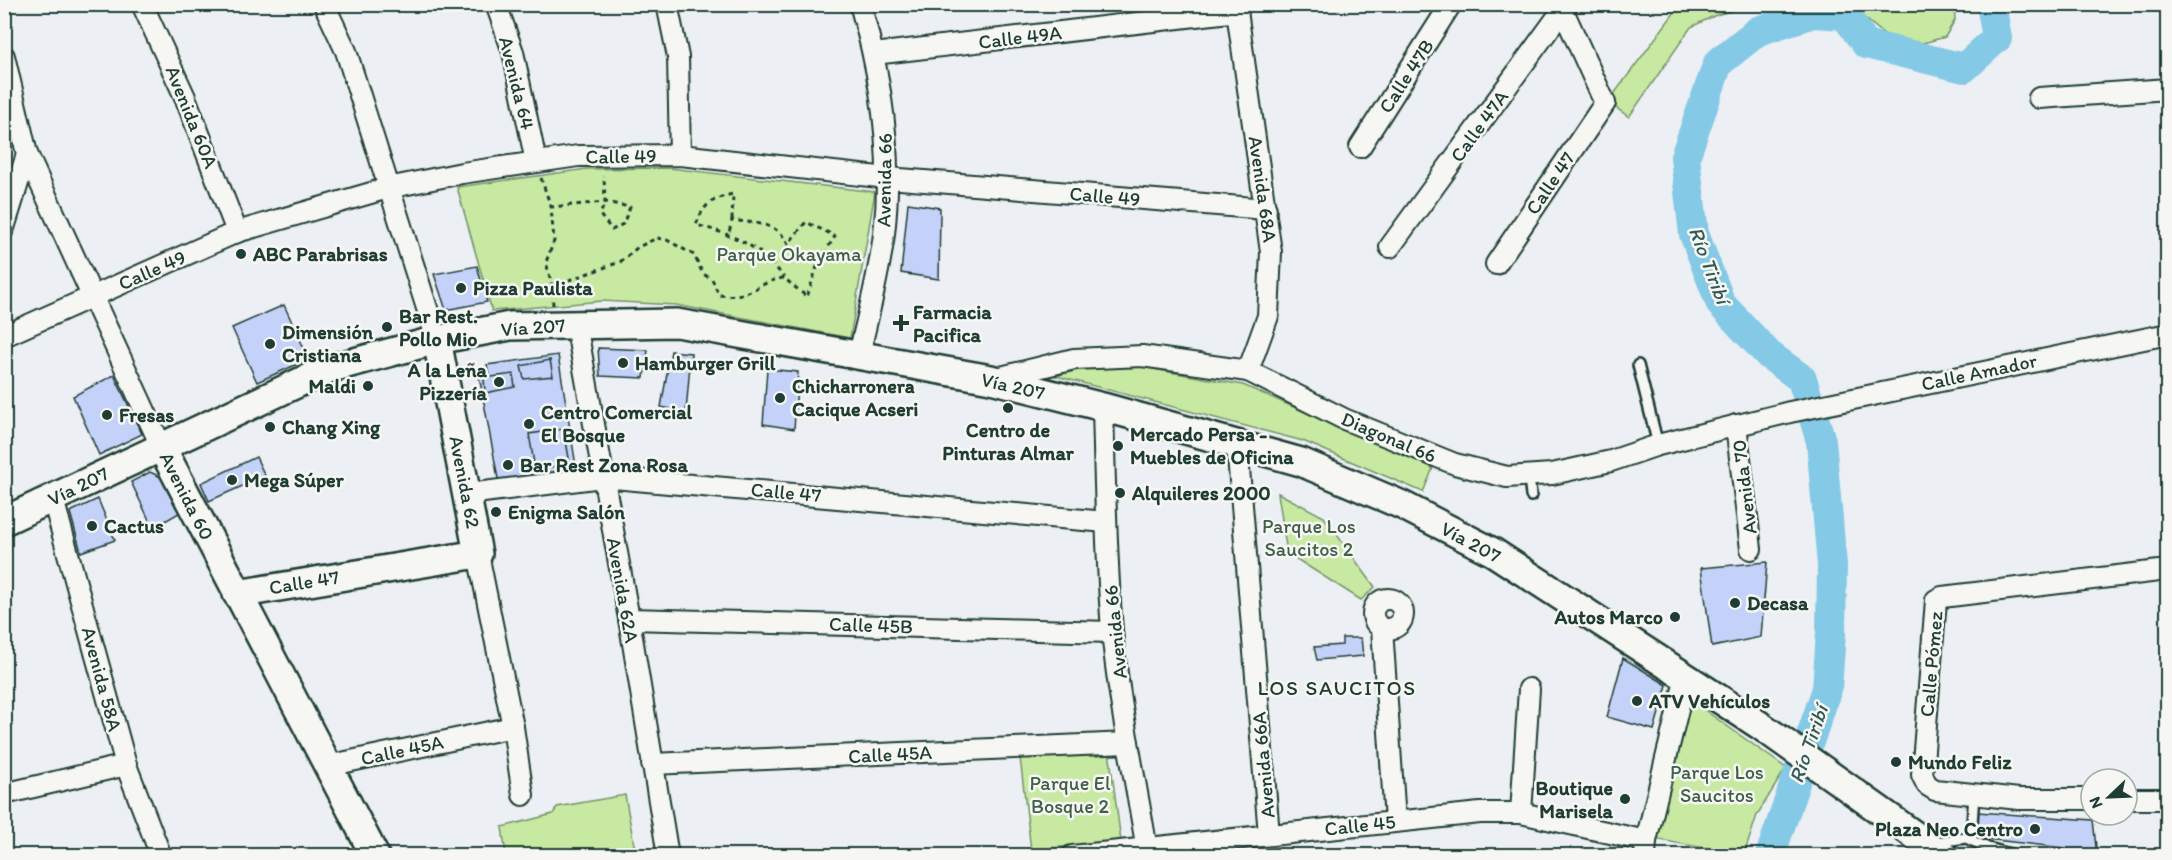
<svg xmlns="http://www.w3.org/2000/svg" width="2172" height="860" font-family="Itim,sans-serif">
<rect width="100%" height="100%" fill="#eceff3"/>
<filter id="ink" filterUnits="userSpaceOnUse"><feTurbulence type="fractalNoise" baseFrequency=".0167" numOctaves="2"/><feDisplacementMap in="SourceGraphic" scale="12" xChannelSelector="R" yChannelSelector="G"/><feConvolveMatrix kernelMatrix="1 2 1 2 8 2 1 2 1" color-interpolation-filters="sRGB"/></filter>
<g filter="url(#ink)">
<!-- green -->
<g fill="#c7e9a2" stroke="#73936b" stroke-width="1.5">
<polygon points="1680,5 1753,5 1716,15 1691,27 1629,117 1608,102"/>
<polygon points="1848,5 1954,5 1955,20 1945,37 1923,43 1888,37"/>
<polygon points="669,168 875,192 850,338 676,305 602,301 492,311 457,187 587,169"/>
<polygon points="1142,367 1243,385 1433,468 1423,492 1303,441 1056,376 1082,369"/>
<polygon points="1278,493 1324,517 1375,587 1361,600 1287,553"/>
<polygon points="1689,699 1786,768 1757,815 1744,855 1654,839"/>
<polygon points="1108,743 1121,841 1031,850 1019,749"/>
<polygon points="625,795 636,855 506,855 502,827 553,814 557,807"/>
</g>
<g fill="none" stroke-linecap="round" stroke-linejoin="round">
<!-- river -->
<polyline stroke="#84c9e5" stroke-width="30" points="1770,856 1827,689 1831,633 1832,565 1821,441 1802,379 1769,355 1721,304 1694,234 1685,157 1718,63 1758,31 1813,13 1845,15 1866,44 1964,68 1997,38 1991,4"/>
</g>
<!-- building -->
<g fill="#c4d2f9" stroke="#1f3d34" stroke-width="1.5">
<polygon points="4,157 9,158 4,183"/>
<polygon points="908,203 940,208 939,279 901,273"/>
<polygon points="477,266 487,302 446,310 434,274"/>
<polygon points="284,305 309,359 257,382 232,328"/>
<polygon points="598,348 648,350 644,378 600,376"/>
<polygon points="671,351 691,353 686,412 661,407"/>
<polygon points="558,355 577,472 499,484 479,376 489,375 487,365"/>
<polygon points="550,360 553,376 524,379 521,366"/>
<polygon points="767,369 798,372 794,429 763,424"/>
<polygon points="513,374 515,387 485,393 484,378"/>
<polygon points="114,375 142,434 99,455 73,396"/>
<polygon points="564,429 570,464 535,469 529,434"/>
<polygon points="256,457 265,476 209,501 201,483"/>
<polygon points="150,472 163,478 179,513 153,528 131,482"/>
<polygon points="98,499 115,540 81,552 70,512"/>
<polygon points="1767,562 1761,637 1712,647 1701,568"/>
<polygon points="4,580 13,612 4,615"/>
<polygon points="1342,638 1361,638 1363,656 1317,660 1314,647 1342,645"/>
<polygon points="1623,658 1667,685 1654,730 1607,717"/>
<polygon points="1977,812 2093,820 2097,856 2065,856 2064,848 1977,838"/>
</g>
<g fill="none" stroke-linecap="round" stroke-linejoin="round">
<!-- lane casing -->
<g stroke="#1f3d34" stroke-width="14">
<g id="lane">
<polyline points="1638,365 1658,445"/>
<polyline points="1529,476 1531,496"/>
<polyline points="1971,839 1974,794"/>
<polyline points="1936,842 1966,838 1988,848 2017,856"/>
</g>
</g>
<!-- street casing -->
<g stroke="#1f3d34" stroke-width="24">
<g id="street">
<polyline points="142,4 185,97 237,232"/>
<polyline points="324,4 346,51 437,340"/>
<polyline points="496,4 513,52 536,162"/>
<polyline points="667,4 678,57 680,155"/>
<polyline points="1236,4 1271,252 1268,316 1248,371"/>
<polyline points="874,54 1238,11"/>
<polyline points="4,56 27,154 161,446"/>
<polyline points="2039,98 2168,89"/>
<polyline points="1360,147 1451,4"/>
<polyline points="4,228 27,154"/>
<polyline points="1390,247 1567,4"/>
<polyline points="1496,264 1605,103 1560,4"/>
<polyline points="576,324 629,619 668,856"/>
<polyline points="4,336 237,232 388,188 462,173 578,156 680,155 888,178 1266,209"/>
<path d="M859 355C868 315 879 275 884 234 893 157 882 79 860 4"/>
<polyline points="997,378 1074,359 1142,356 1248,371 1344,419 1455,464 1507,477 1552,474 1611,461 1658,445 1790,412 2168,334"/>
<path d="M1103 407C1105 482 1106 556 1112 630 1119 706 1136 781 1148 856"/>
<polyline points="1736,425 1751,549"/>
<polyline points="1237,444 1269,835"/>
<polyline points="468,494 602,477 1106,522"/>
<polyline points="53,499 126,765 161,856"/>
<polyline points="478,554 513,727 523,795"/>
<circle cx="1388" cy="614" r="15"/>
<polyline points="629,619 1112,632"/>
<polyline points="1382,628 1395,821"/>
<polyline points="652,764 1128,743"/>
<polyline points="327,766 513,727"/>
<polyline points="4,794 126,765"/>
<polyline points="2091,799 2019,799 1935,790 1927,785 1922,775 1936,600 1942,597 2159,571"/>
<polyline points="2127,799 2168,799"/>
<polyline points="1521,813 1529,689"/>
<polyline points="1072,856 1480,813 1521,813 1646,841"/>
<polyline points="1645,856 1646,841 1686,676"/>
</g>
</g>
<!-- secondary casing -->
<g stroke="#1f3d34" stroke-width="32">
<g id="secondary">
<polyline points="161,446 375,856"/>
<polyline points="4,521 328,369 437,340 510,326 677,323 991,379 1103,407 1301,462 1402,505 1493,552 1761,726 1944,856"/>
<polyline points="237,594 478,554 437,340"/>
</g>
</g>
<!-- path -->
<g stroke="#1f3d34" stroke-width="3" stroke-dasharray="4.5 4.5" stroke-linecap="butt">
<polyline points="541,178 551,207"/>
<path d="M732 220 733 194C711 199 704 204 696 225 732 234 763 247 784 278"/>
<path d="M552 286 620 262 638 247 657 238 667 240 694 255 703 274 712 279 719 295C752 299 758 281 784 278L807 297 818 264 835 236 806 222 788 244C777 221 755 224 732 220L728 237"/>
<polyline points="553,305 552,286 546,262 554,241 551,207 605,202 630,207 623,224 612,230 600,215 605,202 604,176"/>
</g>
<!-- lane -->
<use href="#lane" stroke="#f6f6f2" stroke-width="9"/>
<!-- street -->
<use href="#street" stroke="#f6f6f2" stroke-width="20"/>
<!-- secondary -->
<use href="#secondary" stroke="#f6f6f2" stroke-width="27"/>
</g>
</g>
<!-- markers -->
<g fill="#1f3d34" stroke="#f6f6f2" stroke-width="2">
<circle cx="241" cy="254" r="6"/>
<circle cx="461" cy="288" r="6"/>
<path d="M898 314h6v6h6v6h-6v6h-6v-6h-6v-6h6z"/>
<circle cx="387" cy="327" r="6"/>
<circle cx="270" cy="344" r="6"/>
<circle cx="623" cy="363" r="6"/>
<circle cx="499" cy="382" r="6"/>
<circle cx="368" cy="386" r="6"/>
<circle cx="780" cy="398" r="6"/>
<circle cx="1008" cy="408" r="6"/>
<circle cx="107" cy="415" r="6"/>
<circle cx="529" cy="424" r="6"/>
<circle cx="270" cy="427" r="6"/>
<circle cx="1118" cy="446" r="6"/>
<circle cx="508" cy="465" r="6"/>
<circle cx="232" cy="480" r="6"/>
<circle cx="1120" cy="493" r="6"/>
<circle cx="496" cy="512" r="6"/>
<circle cx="92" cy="526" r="6"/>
<circle cx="1735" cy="603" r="6"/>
<circle cx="1675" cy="617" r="6"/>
<circle cx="1637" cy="701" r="6"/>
<circle cx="1896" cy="762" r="6"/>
<circle cx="1625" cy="799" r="6"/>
<circle cx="2035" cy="829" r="6"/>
</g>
<g text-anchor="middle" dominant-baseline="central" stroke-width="5" stroke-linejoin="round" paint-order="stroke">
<!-- street labels -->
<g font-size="20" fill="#1f3d34" stroke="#f6f6f2">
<text transform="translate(1020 37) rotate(-7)">Calle 49A</text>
<text transform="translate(1406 76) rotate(-57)">Calle 47B</text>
<text transform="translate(517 83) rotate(76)">Avenida 64</text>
<text transform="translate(192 117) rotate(68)">Avenida 60A</text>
<text transform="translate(1479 126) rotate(-54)">Calle 47A</text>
<text transform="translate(621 156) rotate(-1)">Calle 49</text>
<text transform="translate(884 180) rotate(-89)">Avenida 66</text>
<text transform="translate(1550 183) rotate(-56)">Calle 47</text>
<text transform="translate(1263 189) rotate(82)">Avenida 68A</text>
<text transform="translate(1105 196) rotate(5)">Calle 49</text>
<text transform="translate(152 270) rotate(-24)">Calle 49</text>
<text transform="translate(533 327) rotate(-4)">Vía 207</text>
<text transform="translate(1979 372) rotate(-12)">Calle Amador</text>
<text transform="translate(1013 386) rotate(13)">Vía 207</text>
<text transform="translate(1389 437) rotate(23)">Diagonal 66</text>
<text transform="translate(465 482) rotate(79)">Avenida 62</text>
<text transform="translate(78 486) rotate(-26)">Vía 207</text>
<text transform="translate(1744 487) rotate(-97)">Avenida 70</text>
<text transform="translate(786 492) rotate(5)">Calle 47</text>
<text transform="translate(187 496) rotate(63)">Avenida 60</text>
<text transform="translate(1471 542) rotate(28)">Vía 207</text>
<text transform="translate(304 582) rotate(-9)">Calle 47</text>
<text transform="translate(623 590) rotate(80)">Avenida 62A</text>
<text transform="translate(871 625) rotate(2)">Calle 45B</text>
<text transform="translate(1115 632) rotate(-96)">Avenida 66</text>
<text transform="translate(1931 664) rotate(-85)">Calle Pómez</text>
<text transform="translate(102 679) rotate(75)">Avenida 58A</text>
<text transform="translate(402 750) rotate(-12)">Calle 45A</text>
<text transform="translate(890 754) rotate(-3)">Calle 45A</text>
<text transform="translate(1263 765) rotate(-95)">Avenida 66A</text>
<text transform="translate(1360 825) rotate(-6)">Calle 45</text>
</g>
<!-- poi labels -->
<g font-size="20" font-weight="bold" fill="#1f3d34" stroke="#f6f6f2" text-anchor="start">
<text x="253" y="254">ABC Parabrisas</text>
<text x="473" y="288">Pizza Paulista</text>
<text x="913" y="312">Farmacia<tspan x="913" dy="23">Pacifica</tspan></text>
<text x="399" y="316">Bar Rest.<tspan x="399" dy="23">Pollo Mio</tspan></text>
<text x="282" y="332">Dimensión<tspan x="282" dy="23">Cristiana</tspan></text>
<text x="635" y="363">Hamburger Grill</text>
<text x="487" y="370" text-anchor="end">A la Leña<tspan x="487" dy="23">Pizzería</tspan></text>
<text x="356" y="386" text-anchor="end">Maldi</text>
<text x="792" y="386">Chicharronera<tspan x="792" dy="23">Cacique Acseri</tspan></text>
<text x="541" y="412">Centro Comercial<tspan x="541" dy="23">El Bosque</tspan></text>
<text x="119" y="415">Fresas</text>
<text x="282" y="427">Chang Xing</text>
<text x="1008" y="430" text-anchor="middle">Centro de<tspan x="1008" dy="23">Pinturas Almar</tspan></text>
<text x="1130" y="434">Mercado Persa -<tspan x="1130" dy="23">Muebles de Oficina</tspan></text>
<text x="520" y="465">Bar Rest Zona Rosa</text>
<text x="244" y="480">Mega Súper</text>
<text x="1132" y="493">Alquileres 2000</text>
<text x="508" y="512">Enigma Salón</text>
<text x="104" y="526">Cactus</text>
<text x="1747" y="603">Decasa</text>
<text x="1663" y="617" text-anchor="end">Autos Marco</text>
<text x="1649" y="701">ATV Vehículos</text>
<text x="1908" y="762">Mundo Feliz</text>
<text x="1613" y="788" text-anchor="end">Boutique<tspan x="1613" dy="23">Marisela</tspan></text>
<text x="2023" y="829" text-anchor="end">Plaza Neo Centro</text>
</g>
<!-- park labels -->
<g font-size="20" fill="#415f4a" stroke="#f6f6f2">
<text x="789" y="254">Parque Okayama</text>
<text x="1309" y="526">Parque Los<tspan x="1309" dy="23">Saucitos 2</tspan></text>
<text x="1717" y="772">Parque Los<tspan x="1717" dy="23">Saucitos</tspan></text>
<text x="1070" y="783">Parque El<tspan x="1070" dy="23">Bosque 2</tspan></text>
</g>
<!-- water labels -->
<g font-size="21" font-style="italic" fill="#335957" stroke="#f6f6f2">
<text transform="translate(1710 265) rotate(69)">Río Tiribí</text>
<text transform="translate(1808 744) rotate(-71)">Río Tiribí</text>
</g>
<!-- neighbourhood labels -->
<g font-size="21" letter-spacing="1.5" fill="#1f3d34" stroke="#f6f6f2">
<text x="1337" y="687">LOS SAUCITOS</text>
</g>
</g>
<!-- margin -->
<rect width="2172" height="860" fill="none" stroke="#f6f6f2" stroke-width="24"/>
<rect x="12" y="12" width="2148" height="836" fill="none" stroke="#1f3d34" stroke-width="2" filter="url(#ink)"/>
<!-- north arrow -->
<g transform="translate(2109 797) rotate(247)"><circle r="28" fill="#f6f6f2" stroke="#a0aca6" stroke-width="1.5"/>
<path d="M0-4.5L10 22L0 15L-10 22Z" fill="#1f3d34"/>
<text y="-9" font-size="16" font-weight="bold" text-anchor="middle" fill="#1f3d34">N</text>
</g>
</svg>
